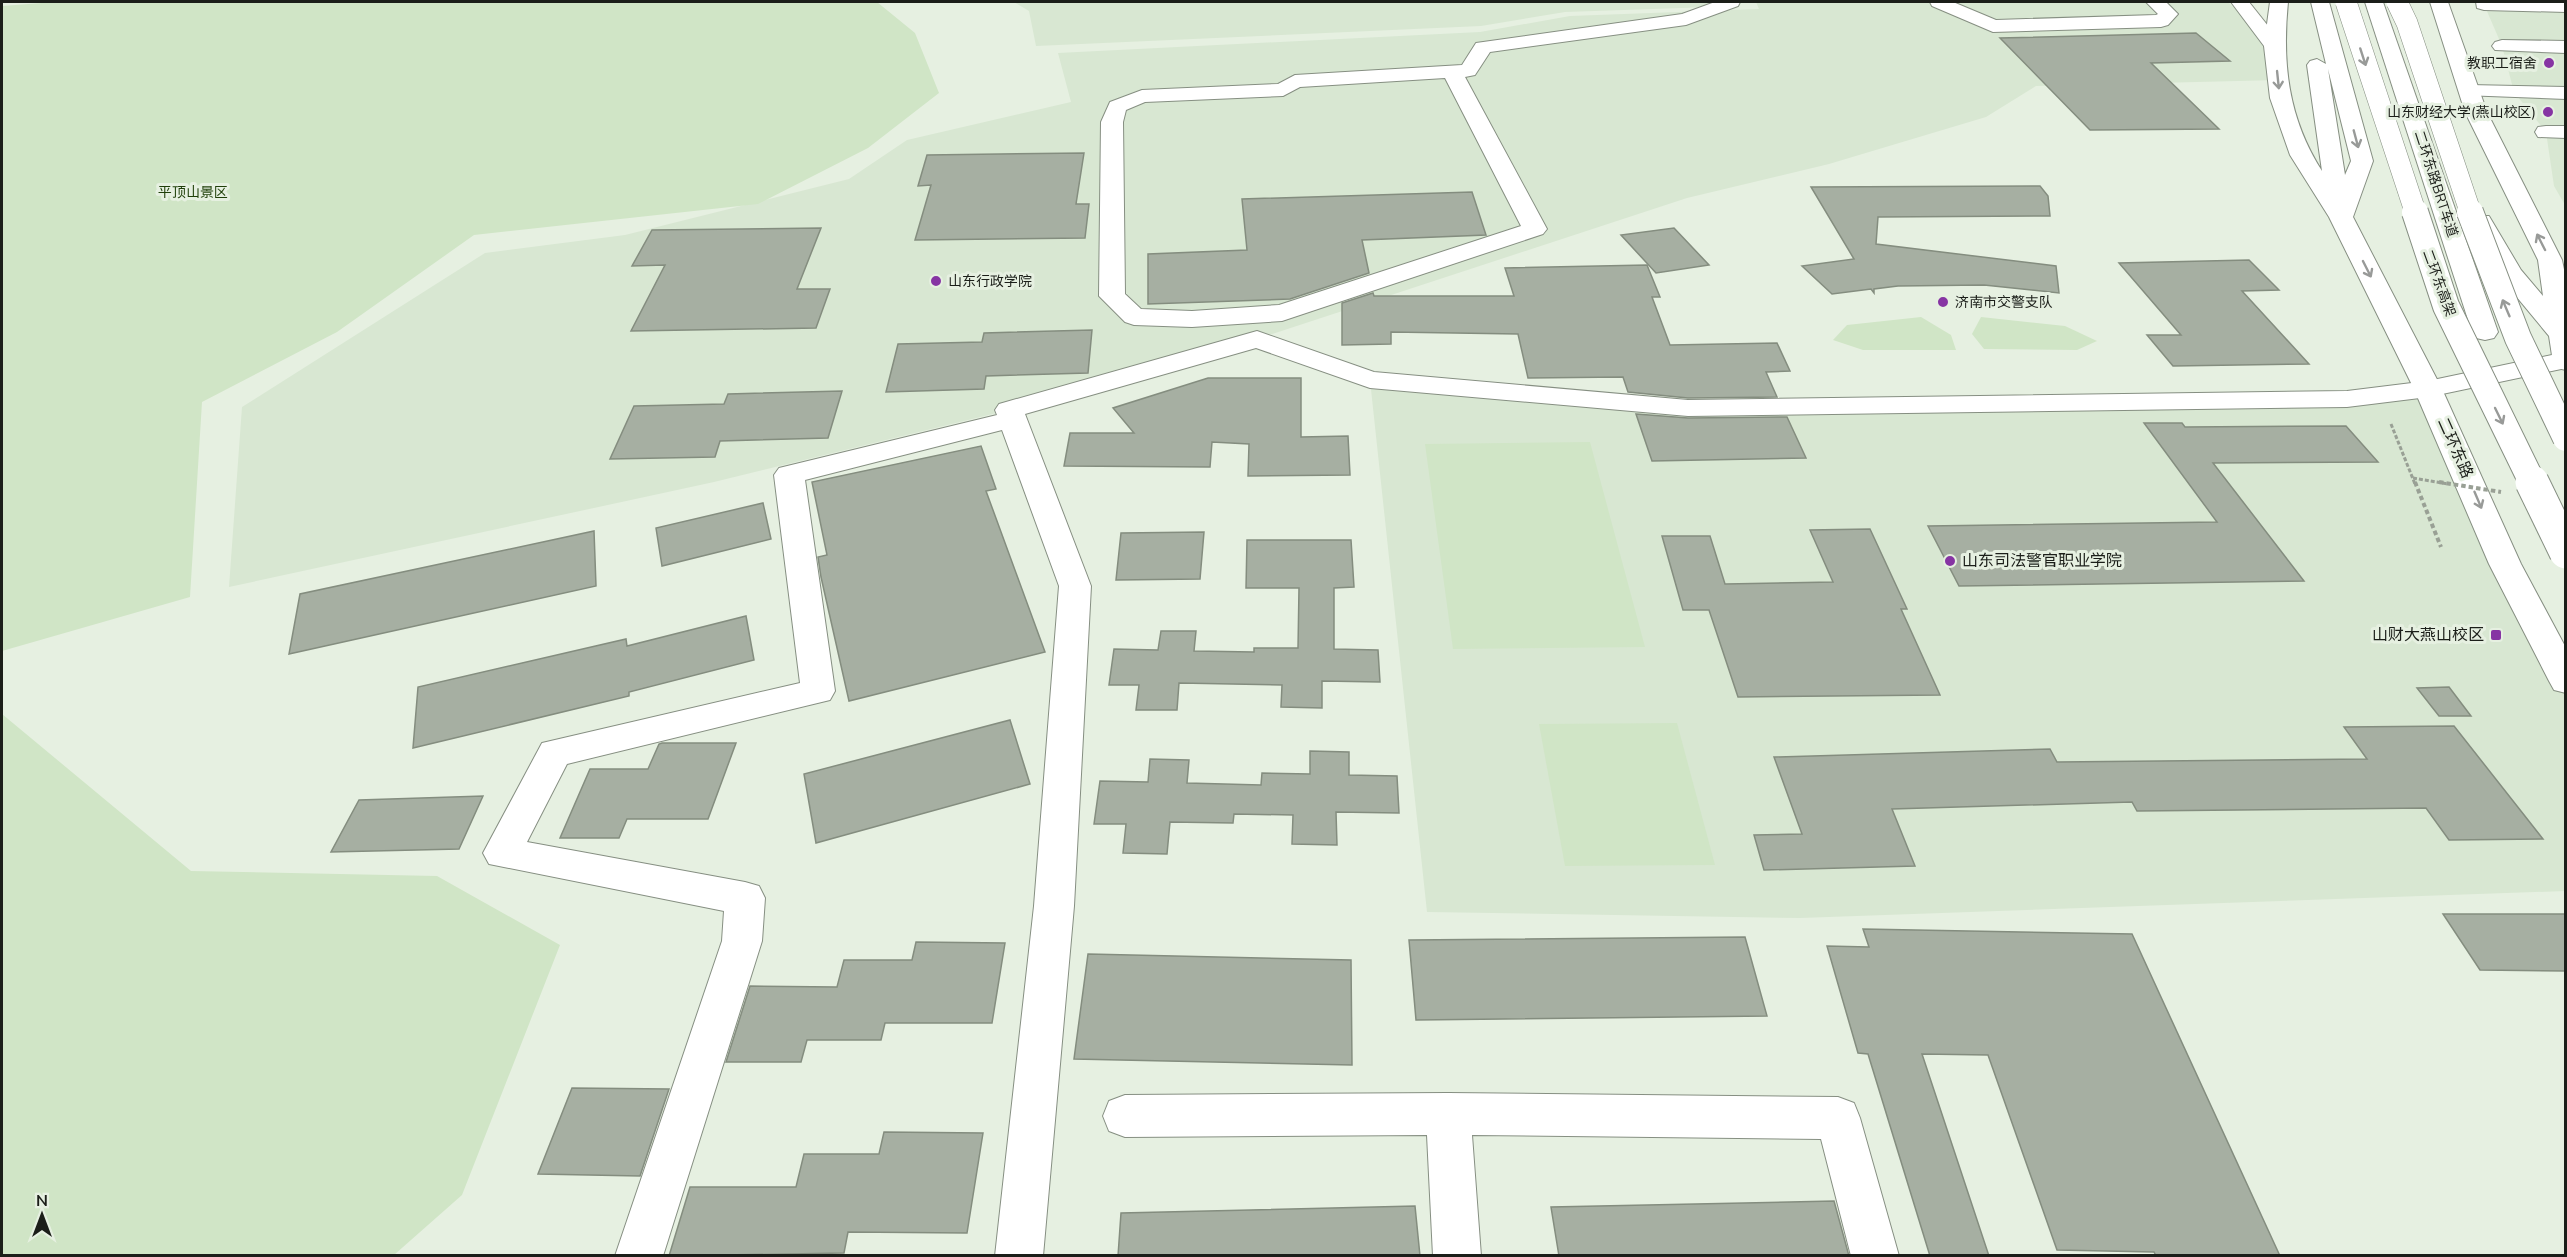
<svg xmlns="http://www.w3.org/2000/svg" width="2567" height="1257" font-family="'Nunito Sans','Noto Sans SC',sans-serif">
<rect width="100%" height="100%" fill="#e6f0e1"/>
<!-- built -->
<g fill="#d8e7d2">
<polygon points="1014,2 1736,2 1740,6 1565,12 1481,26 1036,46 1029,11"/>
<polygon points="1756,2 2228,2 2274,46 2278,80 2036,86 1986,117 1829,164 1687,198 1257,339 1009,410 714,482 229,587 242,407 485,253 625,235 849,179 907,140 1071,102 1058,53 1480,32 1570,16 1759,9"/>
<polygon points="2483,2 2565,2 2565,205 2554,186 2546,132 2514,92 2502,46"/>
<polygon points="1370,380 1688,408 2428,389 2565,677 2565,891 1800,918 1427,912"/>
</g>
<!-- green -->
<g fill="#d0e5c6">
<polygon points="55,2 877,2 915,33 939,93 868,148 758,204 474,235 337,332 202,402 190,597 2,651 2,6"/>
<polygon points="1921,317 1951,335 1956,350 1863,350 1833,340 1847,325"/>
<polygon points="1981,317 2065,326 2097,341 2077,350 1984,349 1972,334"/>
<polygon points="1590,442 1645,647 1453,649 1425,444"/>
<polygon points="2,714 191,871 437,876 560,945 462,1195 394,1255 2,1255"/>
<polygon points="1677,723 1715,865 1565,866 1539,724"/>
</g>
<!-- building -->
<g fill="#a6afa2" stroke="#848d7f" stroke-width="1.5">
<polygon points="2196,33 2230,61 2151,63 2219,129 2090,130 2000,38"/>
<polygon points="1084,153 1076,204 1089,204 1085,238 915,240 931,185 918,186 927,155"/>
<polygon points="2040,186 2048,196 2050,216 1878,217 1876,244 2056,266 2059,293 1984,285 1898,286 1874,289 1874,293 1871,289 1832,294 1802,266 1854,259 1811,187"/>
<polygon points="1472,192 1486,235 1362,240 1369,273 1290,299 1148,304 1148,254 1247,250 1242,199"/>
<polygon points="821,228 797,289 830,289 816,328 631,331 665,265 632,266 652,230"/>
<polygon points="1674,228 1709,265 1656,273 1621,235"/>
<polygon points="2249,260 2279,290 2242,291 2309,364 2173,366 2147,335 2181,335 2119,263"/>
<polygon points="1647,265 1660,297 1652,297 1670,345 1777,343 1790,371 1766,372 1777,397 1688,398 1628,392 1623,377 1528,378 1518,334 1391,332 1391,344 1342,345 1342,303 1373,293 1374,296 1514,296 1505,268"/>
<polygon points="1092,330 1088,373 986,376 984,389 886,392 898,344 982,342 984,333"/>
<polygon points="1208,378 1301,378 1301,437 1348,436 1350,475 1248,476 1249,444 1212,442 1210,467 1064,466 1070,433 1134,433 1113,408"/>
<polygon points="842,391 828,438 720,441 715,457 610,459 634,406 724,404 728,394"/>
<polygon points="1636,414 1688,418 1787,417 1806,458 1652,461"/>
<polygon points="2144,423 2182,423 2185,427 2346,426 2378,462 2213,463 2304,581 1959,586 1928,526 2217,522"/>
<polygon points="981,446 996,489 986,491 1045,652 849,701 821,577 818,557 827,555 812,482"/>
<polygon points="763,503 771,539 662,566 656,528"/>
<polygon points="1870,529 1907,609 1901,609 1940,695 1738,697 1709,610 1683,610 1662,536 1710,536 1725,584 1833,582 1810,530"/>
<polygon points="594,531 596,586 289,654 300,594"/>
<polygon points="1204,532 1200,579 1116,580 1121,533"/>
<polygon points="1247,540 1351,540 1354,587 1334,588 1334,649 1378,650 1380,682 1322,681 1322,708 1281,707 1282,685 1179,683 1177,710 1136,710 1139,685 1109,685 1114,649 1158,650 1161,631 1196,631 1194,651 1254,652 1254,648 1298,648 1299,588 1246,588"/>
<polygon points="746,616 754,660 629,692 629,696 413,748 418,687 626,639 627,646"/>
<polygon points="2449,687 2471,716 2439,716 2417,688"/>
<polygon points="1010,720 1030,784 816,843 804,774"/>
<polygon points="2454,726 2543,839 2449,840 2426,808 2137,811 2132,802 1892,809 1915,866 1764,870 1754,835 1802,834 1774,757 2050,749 2057,762 2367,759 2344,727"/>
<polygon points="662,743 736,743 708,819 627,819 619,838 560,838 590,769 648,769 659,744"/>
<polygon points="1310,751 1349,752 1349,775 1397,776 1399,813 1336,812 1337,845 1292,844 1293,815 1234,814 1233,823 1170,822 1167,854 1123,853 1126,824 1094,824 1100,781 1148,782 1150,759 1189,760 1187,783 1261,785 1262,773 1310,774"/>
<polygon points="483,796 459,849 331,852 359,800"/>
<polygon points="2443,914 2565,914 2565,971 2480,970"/>
<polygon points="1863,929 2132,934 2280,1256 2156,1256 2154,1252 2057,1250 1988,1055 1922,1054 1989,1256 1930,1256 1868,1054 1858,1053 1827,946 1869,947"/>
<polygon points="1745,937 1767,1016 1416,1020 1409,940"/>
<polygon points="916,942 1005,943 992,1023 885,1023 881,1040 807,1040 801,1062 726,1062 750,986 837,987 844,960 912,960"/>
<polygon points="1088,954 1351,960 1352,1065 1074,1059"/>
<polygon points="572,1088 669,1089 640,1176 538,1174"/>
<polygon points="884,1132 983,1133 967,1233 848,1232 844,1253 669,1256 690,1187 796,1187 804,1154 879,1154"/>
<polygon points="1834,1201 1849,1256 1559,1256 1551,1207"/>
<polygon points="1415,1206 1420,1256 1118,1256 1121,1213"/>
</g>
<g fill="none" stroke-linecap="round" stroke-linejoin="round">
<!-- minor casing -->
<g stroke="#868f82" stroke-width="2">
<g id="minor">
<path d="M1715 2H1740L1738 6 1686 25 1490 52 1475 75 1465 77 1547 229 1543 234 1282 321 1192 327 1134 325 1125 322 1099 296 1101 122 1110 102 1142 90 1278 84 1295 75 1462 65 1476 43 1682 14ZM1445 78 1521 226 1279 305 1192 311 1141 309 1125 294 1123 122 1126 110 1145 102 1283 96 1300 87Z"/>
<polygon points="1930,2 1953,2 1996,20 2156,15 2158,14 2146,2 2166,2 2178,14 2168,25 2161,27 1993,32 1932,6"/>
<polygon points="2231,2 2249,2 2284,46 2281,50 2267,50"/>
<polygon points="2365,2 2383,2 2498,332 2494,338 2485,340 2476,338 2472,332"/>
<polygon points="2476,2 2566,2 2566,12 2484,10 2477,8"/>
<polygon points="2502,40 2566,41 2566,53 2495,50 2492,46 2495,42"/>
<polygon points="2469,85 2566,87 2566,99 2462,95 2459,91 2462,87"/>
<polygon points="2546,126 2566,126 2566,138 2538,137 2535,132 2538,127"/>
<polygon points="1257,331 1374,372 1688,400 2347,391 2428,381 2566,352 2566,368 2428,397 2347,407 1688,416 1370,388 1256,348 1025,414 1091,586 1074,906 1043,1256 995,1256 1034,906 1059,586 1002,430 805,480 835,691 830,700 567,764 527,842 745,882 759,886 765,898 762,941 663,1256 615,1256 722,941 724,911 489,864 483,853 542,743 800,683 774,475 779,468 997,415 995,410 999,404"/>
<polygon points="1448,1093 1838,1097 1854,1103 1860,1118 1899,1256 1851,1256 1821,1139 1472,1135 1481,1256 1433,1256 1427,1135 1125,1137 1109,1131 1103,1116 1109,1101 1125,1095"/>
</g>
</g>
<!-- highway casing -->
<g stroke="#868f82" stroke-width="2">
<g id="highway">
<path d="M2270 2H2288C2282 63 2288 118 2322 171L2307 65 2310 61 2317 59 2326 64 2311 2H2329L2373 161 2353 217 2442 389 2521 564 2566 648V693L2554 690 2549 681 2489 564 2414 389 2329 217 2290 155 2270 98 2264 46ZM2328 69 2351 161 2345 175Z"/>
<polygon points="2430,2 2448,2 2487,112 2562,260 2566,279 2566,370 2557,368 2553,362 2549,336 2501,278 2469,221 2473,216 2489,216 2521,270 2543,296 2538,260 2465,112"/>
</g>
</g>
<!-- path-far1 -->
<polyline stroke="#99a095" stroke-width="3" stroke-dasharray="4 2" stroke-linecap="butt" points="2391,424 2415,484"/>
<!-- path -->
<polyline stroke="#99a095" stroke-width="4" stroke-dasharray="4.5 3" stroke-linecap="butt" points="2415,482 2441,547"/>
<!-- minor -->
<use href="#minor" fill="#fff" fill-rule="evenodd"/>
<!-- highway -->
<use href="#highway" fill="#fff" fill-rule="evenodd"/>
<!-- highway-bridge-far2 casing -->
<g stroke="#868f82" stroke-width="22" stroke-linecap="butt">
<g id="highway-bridge-far2">
<polyline points="2346,2 2416,214"/>
<polyline points="2397,2 2407,23 2471,214"/>
</g>
</g>
<!-- highway-bridge-far1 casing -->
<g stroke="#868f82" stroke-width="28" stroke-linecap="butt">
<g id="highway-bridge-far1">
<polyline points="2415,212 2446,306 2533,484"/>
<polyline points="2470,212 2518,338 2566,438"/>
</g>
</g>
<!-- highway-bridge casing -->
<g stroke="#868f82" stroke-width="35" stroke-linecap="butt">
<polyline id="highway-bridge" points="2532,482 2566,552"/>
</g>
<!-- path-bridge-far1 -->
<polyline stroke="#99a095" stroke-width="3" stroke-dasharray="4 2" stroke-linecap="butt" points="2413,478 2448,484"/>
<!-- path-bridge -->
<polyline stroke="#99a095" stroke-width="4" stroke-dasharray="4.5 3" stroke-linecap="butt" points="2439,482 2501,492"/>
<!-- highway-bridge-far2 -->
<use href="#highway-bridge-far2" stroke="#fff" stroke-width="21"/>
<!-- highway-bridge-far1 -->
<use href="#highway-bridge-far1" stroke="#fff" stroke-width="26"/>
<!-- highway-bridge -->
<use href="#highway-bridge" stroke="#fff" stroke-width="33"/>
</g>
<!-- one-way arrows -->
<defs><path id="oneway-shaft" d="M-6 0H5M1.5-3L5.5 0L1.5 3" fill="none" stroke-width="1.6" stroke-linecap="round" stroke-linejoin="round" transform="scale(1.5)"/></defs>
<g stroke="#989a98">
<use href="#oneway-shaft" transform="translate(2363 57) rotate(72)"/>
<use href="#oneway-shaft" transform="translate(2278 80) rotate(84)"/>
<use href="#oneway-shaft" transform="translate(2356 139) rotate(75)"/>
<use href="#oneway-shaft" transform="translate(2541 242) rotate(-117)"/>
<use href="#oneway-shaft" transform="translate(2367 269) rotate(63)"/>
<use href="#oneway-shaft" transform="translate(2506 308) rotate(-113)"/>
<use href="#oneway-shaft" transform="translate(2499 416) rotate(64)"/>
<use href="#oneway-shaft" transform="translate(2478 500) rotate(67)"/>
</g>
<!-- markers -->
<g fill="#8634a3" stroke="#e6f0e1" stroke-width="2">
<circle cx="2549" cy="63" r="6"/>
<circle cx="2548" cy="112" r="6"/>
<circle cx="936" cy="281" r="6"/>
<circle cx="1943" cy="302" r="6"/>
<circle cx="1950" cy="561" r="6"/>
<rect x="2490" y="629" width="12" height="12" rx="3"/>
</g>
<g text-anchor="middle" dominant-baseline="central" stroke-width="6" stroke-linejoin="round" paint-order="stroke">
<!-- far-poi labels -->
<g font-size="14" fill="#1b1e19" stroke="#e6f0e1" text-anchor="end">
<text x="2537" y="63">教职工宿舍</text>
<text x="2536" y="112">山东财经大学(燕山校区)</text>
<text x="948" y="281" text-anchor="start">山东行政学院</text>
<text x="1955" y="302" text-anchor="start">济南市交警支队</text>
</g>
<!-- far-street labels -->
<g font-size="14" fill="#1b1e19" stroke="#e6f0e1">
<text transform="translate(2436 184) rotate(72)">二环东路BRT车道</text>
<text transform="translate(2439 283) rotate(70)">二环东高架</text>
</g>
<!-- far-park labels -->
<g font-size="14" fill="#1f3f09" stroke="#e6f0e1">
<text x="193" y="192">平顶山景区</text>
</g>
<!-- street labels -->
<g font-size="16" fill="#1b1e19" stroke="#e6f0e1">
<text transform="translate(2455 448) rotate(66)">二环东路</text>
</g>
<!-- poi labels -->
<g font-size="16" fill="#1b1e19" stroke="#e6f0e1" text-anchor="start">
<text x="1962" y="561">山东司法警官职业学院</text>
<text x="2484" y="635" text-anchor="end">山财大燕山校区</text>
</g>
</g>
<!-- border -->
<rect width="2567" height="1257" fill="none" stroke="#1b1e19" stroke-width="6"/>
<!-- north arrow -->
<g transform="translate(42 1215)" stroke="#e6f0e1" stroke-width="4.5" paint-order="stroke">
<path d="M0-4.5L10 22L0 15L-10 22Z" fill="#1b1e19"/>
<text y="-9" font-size="16" font-weight="bold" text-anchor="middle" fill="#1b1e19">N</text>
</g>
</svg>
